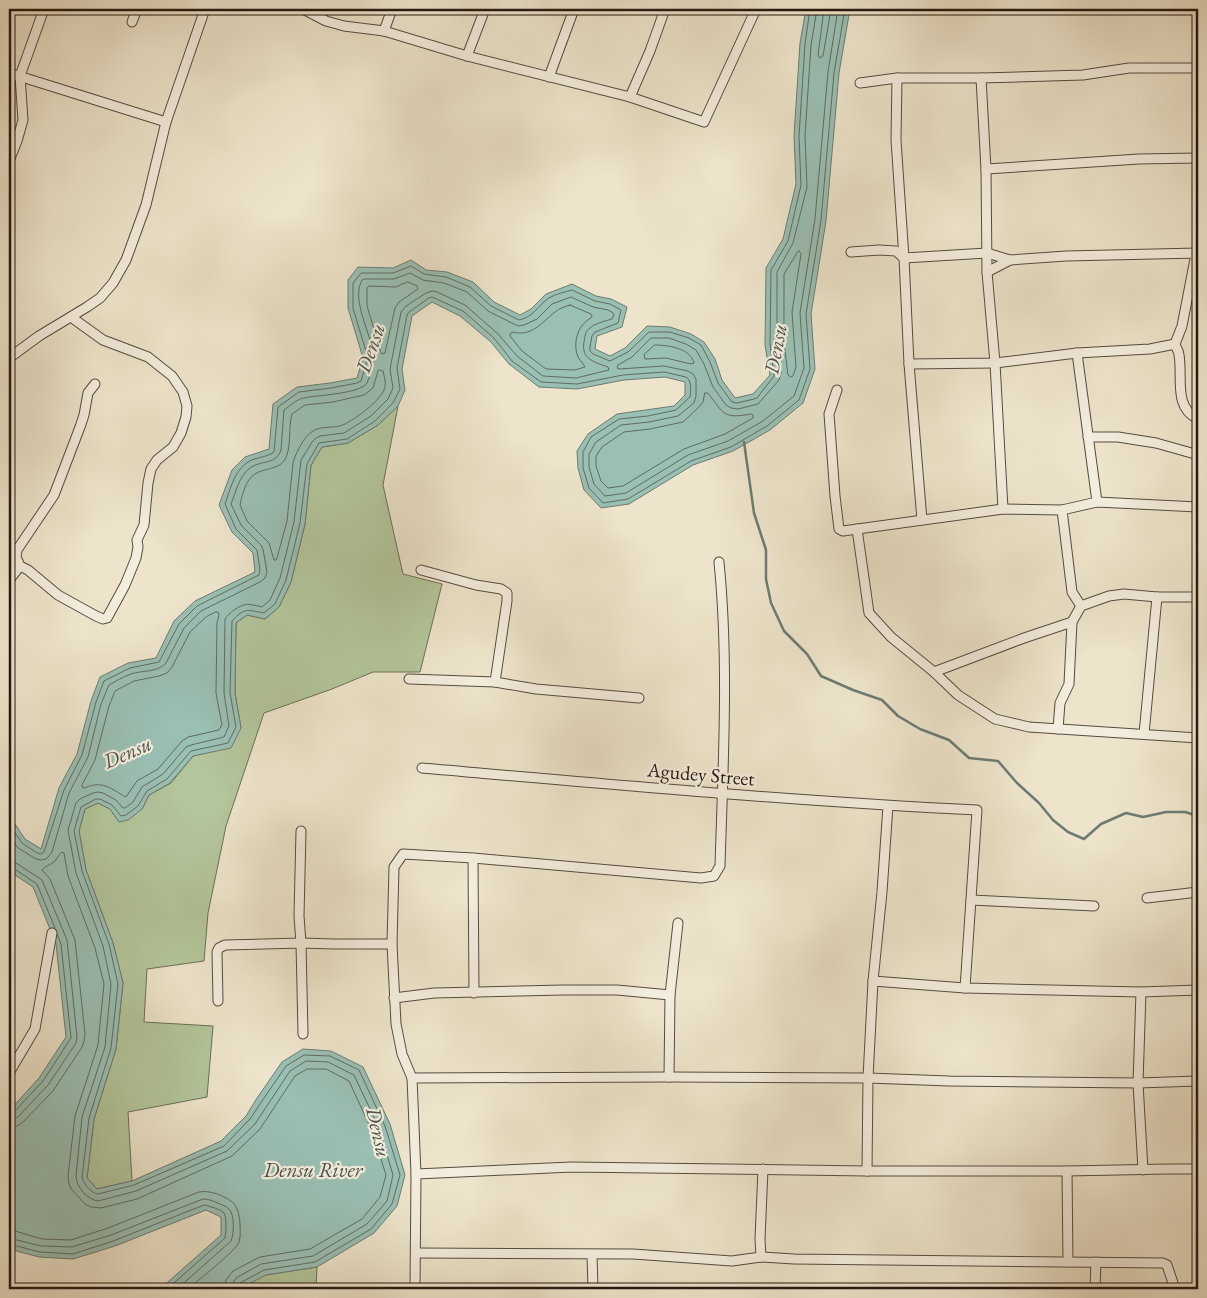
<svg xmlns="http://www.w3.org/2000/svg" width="1207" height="1298" font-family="'EB Garamond',serif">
<rect width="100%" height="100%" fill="#ede4cb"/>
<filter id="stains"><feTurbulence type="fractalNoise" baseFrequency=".004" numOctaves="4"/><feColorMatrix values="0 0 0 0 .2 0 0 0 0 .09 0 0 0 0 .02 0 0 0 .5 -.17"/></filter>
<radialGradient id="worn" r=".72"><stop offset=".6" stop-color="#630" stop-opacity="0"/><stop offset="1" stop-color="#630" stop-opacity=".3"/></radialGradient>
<!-- green -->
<g fill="#b3c59b" stroke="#6c6e56">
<polygon points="398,406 383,485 403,574 442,584 420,672 373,672 332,689 264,713 226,826 208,913 204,961 147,969 144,1022 213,1026 207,1097 128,1112 132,1181 97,1189 87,1178 94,1119 116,1049 123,983 113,943 86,870 79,831 85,809 98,803 110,809 119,822 142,809 149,795 171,783 193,756 209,752 241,728 235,693 236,623 247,615 265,619 279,607 291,582 305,524 311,465 322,447 348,443 378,425"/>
<polygon points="317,1267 316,1289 239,1289 265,1275"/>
</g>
<!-- water -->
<polygon fill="#9abfb3" stroke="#6b7c72" points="806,9 850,9 839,73 826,221 811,314 815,369 803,403 770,430 733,451 693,465 629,504 601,508 584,490 578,468 577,451 588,434 617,414 674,406 685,395 685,382 665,377 624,380 577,389 539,387 509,364 491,342 460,316 432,302 412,316 402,369 405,390 398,406 378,425 348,443 322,447 311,465 305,524 291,582 279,607 265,619 247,615 236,623 235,693 241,728 231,748 193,756 170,783 149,795 142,809 128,820 119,822 110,809 98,803 85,809 79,831 86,870 113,943 123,983 116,1049 94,1119 87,1178 97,1189 132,1181 221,1141 246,1116 257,1098 282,1062 303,1049 331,1051 363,1067 390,1124 405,1175 397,1206 374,1233 317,1267 266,1275 239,1289 160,1289 221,1235 221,1217 206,1210 115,1246 73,1259 39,1257 9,1249 9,1111 39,1078 66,1037 56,944 33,887 9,871 9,818 13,821 25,839 41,849 59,788 77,754 91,701 100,677 128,663 156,658 174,621 195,601 255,572 253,553 232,532 219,505 232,470 245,457 269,449 273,404 297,387 330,383 357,378 363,358 348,308 348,280 358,267 393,268 411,260 426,270 447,272 473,282 494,302 520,315 531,309 546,294 572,284 596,296 611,299 627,307 622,327 597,336 595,349 610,356 625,348 647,326 670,327 691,334 704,342 715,359 722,380 735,398 753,394 770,375 765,345 766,268 783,239 796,184 794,136 800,43"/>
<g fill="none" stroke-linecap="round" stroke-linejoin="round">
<!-- shore -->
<g stroke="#5f6c62" stroke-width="1">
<polyline points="817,9 811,45 805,136 807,187 793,243 777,272 777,344 781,373 779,380 758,404 738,409 731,408 726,405 713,387 704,364 696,350 686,344 669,338 651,338 632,357 618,365 617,368 619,369 664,366 688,371 693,374 696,379 696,396 694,403 678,416 649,422 621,425 596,442 589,454 589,467 594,484 605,496 626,493 688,455 728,441 763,421 794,396 804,368 800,313 815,219 828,72 838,9"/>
<polyline points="824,9 818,55 820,58 823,56 831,9"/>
<polygon points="799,251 801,254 792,312 796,367 793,376 791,377 788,375 784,343 784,274 797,253"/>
<polygon points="408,282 417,286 418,289 399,302 395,308 385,353 382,354 381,353 367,306 367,288 369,286 395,287"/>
<path d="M570 305 591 314 592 316 591 318C579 324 573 340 577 354 578 359 583 363 585 367L575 370 546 369 522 351 510 336V334L512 332C532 337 541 323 555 312 559 308 565 307 570 305Z"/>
<path d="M655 345C668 345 690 348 694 363L691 364 666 358 645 359 644 355Z"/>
<path d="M380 370 383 371C384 376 386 382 385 386 385 398 351 423 340 426 331 428 321 426 313 431 305 435 295 454 293 463L287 521 277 558 276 560H274L269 543 247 521 240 505C242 495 246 479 255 474 264 468 277 470 284 461 292 450 288 427 292 414L305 405 333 402 364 395 373 388 378 371Z"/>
<path d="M705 393H708C724 414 723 419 751 414L753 415V418L725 434 684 449 623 486 608 488 601 481 596 466V456L602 447 624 432 650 429 683 422 699 407 703 402Z"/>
<path d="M216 612H218L219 615 217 623 216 693 222 725 219 730 188 737 182 741 158 769 137 781 126 797C117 793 107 783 95 785 90 785 87 788 83 788L82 785 95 760 109 706 115 691 134 681 159 676 167 673 172 667 190 632 206 617Z"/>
<path d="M9 824 22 843 37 853 41 854 44 852 64 790 82 755 96 702 104 681 130 668 159 662 179 624 197 606 259 575 260 570 257 550 236 529 225 504C230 490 234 471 248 462 255 457 266 458 274 452L278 407 299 392 331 388 357 383 361 381 368 358 353 308V283L361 273H393L411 266 424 274 446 277 470 287 491 306 519 320C534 317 538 305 549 298 555 294 565 292 572 290L595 301 610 304 621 310 618 323 595 332 592 336 590 347V351L593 354 610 361 628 352 649 332H670L689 338 701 345 710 362 718 383 732 402 737 403 754 399 757 398 774 376 770 344 771 270 788 241 801 185 799 136 805 44 810 9"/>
<path d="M9 835 18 848 36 859 41 860 46 859 49 856 52 852 69 793 88 757 101 704 109 685C116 681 123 677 131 674 142 670 157 673 166 663L184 628 201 611 260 582 265 578 267 572 263 549 261 545 241 525 231 504C236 492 239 476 250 468 261 460 276 465 281 450L284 410C290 406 297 399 304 398 317 395 360 394 367 383 369 378 374 363 374 357 373 338 349 297 363 279H394L410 273 423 280 444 283 467 292 488 311 518 326 524 325 537 319 552 304 571 297 593 307 608 310 613 313 614 315 612 319C605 321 596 323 590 328 585 331 585 337 584 342 581 359 594 362 608 367L609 370 576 378 543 376 517 356 498 334 465 305 437 292 432 291 426 293 406 306 401 312 397 333 390 369 393 388 388 399 371 416 344 433 320 436 316 438 312 442 301 460 294 522 280 578 270 600 262 607C249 604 246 602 234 610 230 613 228 615 225 619L224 693 229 726 224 737 191 745 186 747 163 774 142 787 133 802 125 808H123L116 800 103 793 98 792 93 793 80 799 76 803 68 830 76 873 103 946 111 984 105 1047 82 1117 76 1176C76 1187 88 1200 98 1201L136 1191 227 1151 255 1124 290 1071 306 1061 328 1062 354 1075 379 1128 393 1175 387 1201 367 1224 313 1256 261 1264 236 1278 233 1283 231 1289"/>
<polyline points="9,861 16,863 42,880 67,940 77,1037 76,1043 48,1085 19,1116 15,1119 9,1120"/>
<polyline points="9,867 13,868 37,884 55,928"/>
<polyline points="9,1113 14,1112 43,1081 71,1038 61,944 57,934"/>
<path d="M9 1127H15L22 1123 53 1091 82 1047 84 1041 85 1034 75 940 50 879 42 870C45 866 51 865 55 861 58 857 59 854 62 852L64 853 68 876 95 948 104 984 98 1045 75 1116 68 1176 69 1184 72 1190 85 1204 91 1207 101 1208 137 1199 232 1156 260 1129 295 1076 307 1069H326L349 1081 372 1131 386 1175 380 1197 362 1219 310 1249 260 1257 233 1271 226 1280 224 1289"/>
<path d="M9 1231H15L42 1239 71 1240 108 1228 199 1192C210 1190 223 1195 232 1202 238 1207 239 1214 240 1223 240 1229 241 1236 239 1242 235 1252 198 1280 188 1289"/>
<path d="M9 1238 41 1246 72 1247 111 1235 203 1199C209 1199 213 1201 218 1203 222 1205 226 1206 229 1209 235 1216 234 1233 231 1241L177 1289"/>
<path d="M9 1244 40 1252 73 1254 113 1241 204 1205C209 1206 220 1209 224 1213 227 1217 226 1234 225 1238L167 1289"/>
<path d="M238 1289V1286L240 1283 264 1270 315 1262 371 1229 392 1204 400 1175 385 1126 359 1070 330 1056 304 1055 286 1066 262 1101 250 1119 224 1146 134 1185 98 1194C92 1194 84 1184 82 1178L89 1118 111 1048 118 984 109 944 82 871 74 831 81 807 96 799H100L112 805 121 816 126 815 138 806 147 791 167 779 191 751 228 743 236 727 230 693 232 621C245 607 247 610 264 613L275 604 286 580 300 523 307 464 319 443 347 439 375 421 393 403 400 389 397 368 407 315 409 312 429 298 432 297 463 311 494 338 512 361 541 382 577 384 623 375 664 372 686 377C692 381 691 390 690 397L676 410 648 416 619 419 591 437 583 452V468L589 488 603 503 628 499 691 461 731 447 767 426 799 400 810 369 806 314 821 220 834 73 845 9"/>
</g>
<!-- stream -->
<polyline stroke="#6b7c72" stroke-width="2.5" points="744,442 754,513 766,550 766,579 771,603 784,631 807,654 821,676 853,690 882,700 898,716 920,729 949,740 969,758 998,761 1017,783 1039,803 1053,820 1068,832 1084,839 1101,824 1126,813 1143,817 1166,812 1185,812 1198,816"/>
<!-- street casing -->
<g stroke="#564b40" stroke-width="11">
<g id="street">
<polyline points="303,9 326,21 344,26 384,31 467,56 630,97 704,122 756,9"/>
<polyline points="132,22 137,9"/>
<polyline points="384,31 392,9"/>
<polyline points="467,56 485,9"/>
<polyline points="9,73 166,122"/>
<polyline points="549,77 574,9"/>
<polyline points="981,78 986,169 987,272 995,363 1003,509"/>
<polyline points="860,83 897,78"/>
<polyline points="630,97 650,51 665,9"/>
<polyline points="9,161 17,141 23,120 20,76 44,9"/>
<polyline points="986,169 1139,159 1198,158"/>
<polyline points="851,252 879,250 896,251 904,258 987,253 1010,260"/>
<path d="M1196 254 1182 326 1175 344C1176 348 1179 351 1179 355 1183 378 1173 407 1198 419"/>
<polyline points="987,272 1010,260 1066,256 1198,253"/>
<polyline points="71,317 103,340 148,357 172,376 183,392 187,406 186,417 181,433 173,447 157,460 151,469 148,483 144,525 137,540 138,547 136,558 125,585 107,618 103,619 96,616 58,595 28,570 20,566 16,557 17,550 54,495 80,427 84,415 88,393 95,384"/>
<polyline points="1077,353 1097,502"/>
<polyline points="9,358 39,336 87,307 100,298 113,283 126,260 146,205 166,122 205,9"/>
<polyline points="909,364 995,363 1077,353 1150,349 1175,344"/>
<polyline points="837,390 829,414 835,496 839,529 843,531 1003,509 1062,510 1097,502 1198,507"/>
<polyline points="1088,437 1118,437 1156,443 1195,454"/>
<polyline points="1062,510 1072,592 1081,606"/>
<polyline points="922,520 909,364 904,258 896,140 897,78 981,78 1083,75 1129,68 1198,68"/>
<polyline points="857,529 869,613 891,637 934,672 958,695 995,719 1029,727 1198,738"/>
<polyline points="421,570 476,585 501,589 507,593 507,601 495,682"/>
<polyline points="9,580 20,566"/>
<polyline points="934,672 1024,638 1072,622"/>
<polyline points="409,679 495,682 536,689 639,698"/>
<polyline points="1058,729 1060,703 1069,684 1072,622 1081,606 1109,596 1124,594 1157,597 1198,597"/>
<polyline points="1144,734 1157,597"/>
<path d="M422 768C607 784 791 801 977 810L965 988"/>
<polyline points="301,831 299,916 301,943 303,1034"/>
<polyline points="473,858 474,993"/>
<polyline points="1147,898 1198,892"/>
<polyline points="971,900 1094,906"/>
<polyline points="873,981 965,988 1141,992 1198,990"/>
<polyline points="1141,992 1138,1083 1143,1170"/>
<polyline points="394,998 434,993 563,990 617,990 670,995"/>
<polyline points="218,1001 217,952 219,948 225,945 301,943 334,944 392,944"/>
<polyline points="9,1073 35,1029 52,933"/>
<polyline points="669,1077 670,995 678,923"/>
<polyline points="412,1078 669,1077 868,1078 949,1081 1138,1083 1198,1081"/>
<polyline points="867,1171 868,1078 873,981 882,892 888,806"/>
<polyline points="1067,1171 1068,1262"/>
<polyline points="416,1174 572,1167 867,1171 1067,1171 1168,1169 1198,1169"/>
<polyline points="416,1253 633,1254 732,1261 761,1257 794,1259 1163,1263 1167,1265 1175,1289"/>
<polyline points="592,1255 593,1289"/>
<polyline points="761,1257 760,1239 763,1169"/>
<path d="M415 1289 416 1174 412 1078 402 1054 396 1024 392 944 394 867 403 854 473 858 701 878 714 876 720 866C723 765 729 663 719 562"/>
<polyline points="1095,1289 1096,1262"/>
</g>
</g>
<!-- street -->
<use href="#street" stroke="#f3eddd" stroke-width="9"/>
</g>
<g text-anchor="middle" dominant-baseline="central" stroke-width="4.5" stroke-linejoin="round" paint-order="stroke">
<!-- street labels -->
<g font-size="20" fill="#241811" stroke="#f3eddd">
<text transform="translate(701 774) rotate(5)">Agudey Street</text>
</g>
<!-- water labels -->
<g font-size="21" font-style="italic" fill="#4d524a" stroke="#f3eddd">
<text transform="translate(370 348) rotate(-71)">Densu</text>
<text transform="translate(775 349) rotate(-80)">Densu</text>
<text transform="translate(127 752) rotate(-24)">Densu</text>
<text transform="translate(379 1132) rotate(77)">Densu</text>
<text x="313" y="1169">Densu River</text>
</g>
</g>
<!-- margin -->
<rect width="1207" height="1298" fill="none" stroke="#ede4cb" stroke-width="30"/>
<rect x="10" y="10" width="1187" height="1278" fill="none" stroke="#241811" stroke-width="2.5"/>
<rect x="15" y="15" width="1177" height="1268" fill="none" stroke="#241811"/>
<rect width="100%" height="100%" filter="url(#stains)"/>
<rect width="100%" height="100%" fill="url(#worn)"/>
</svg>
